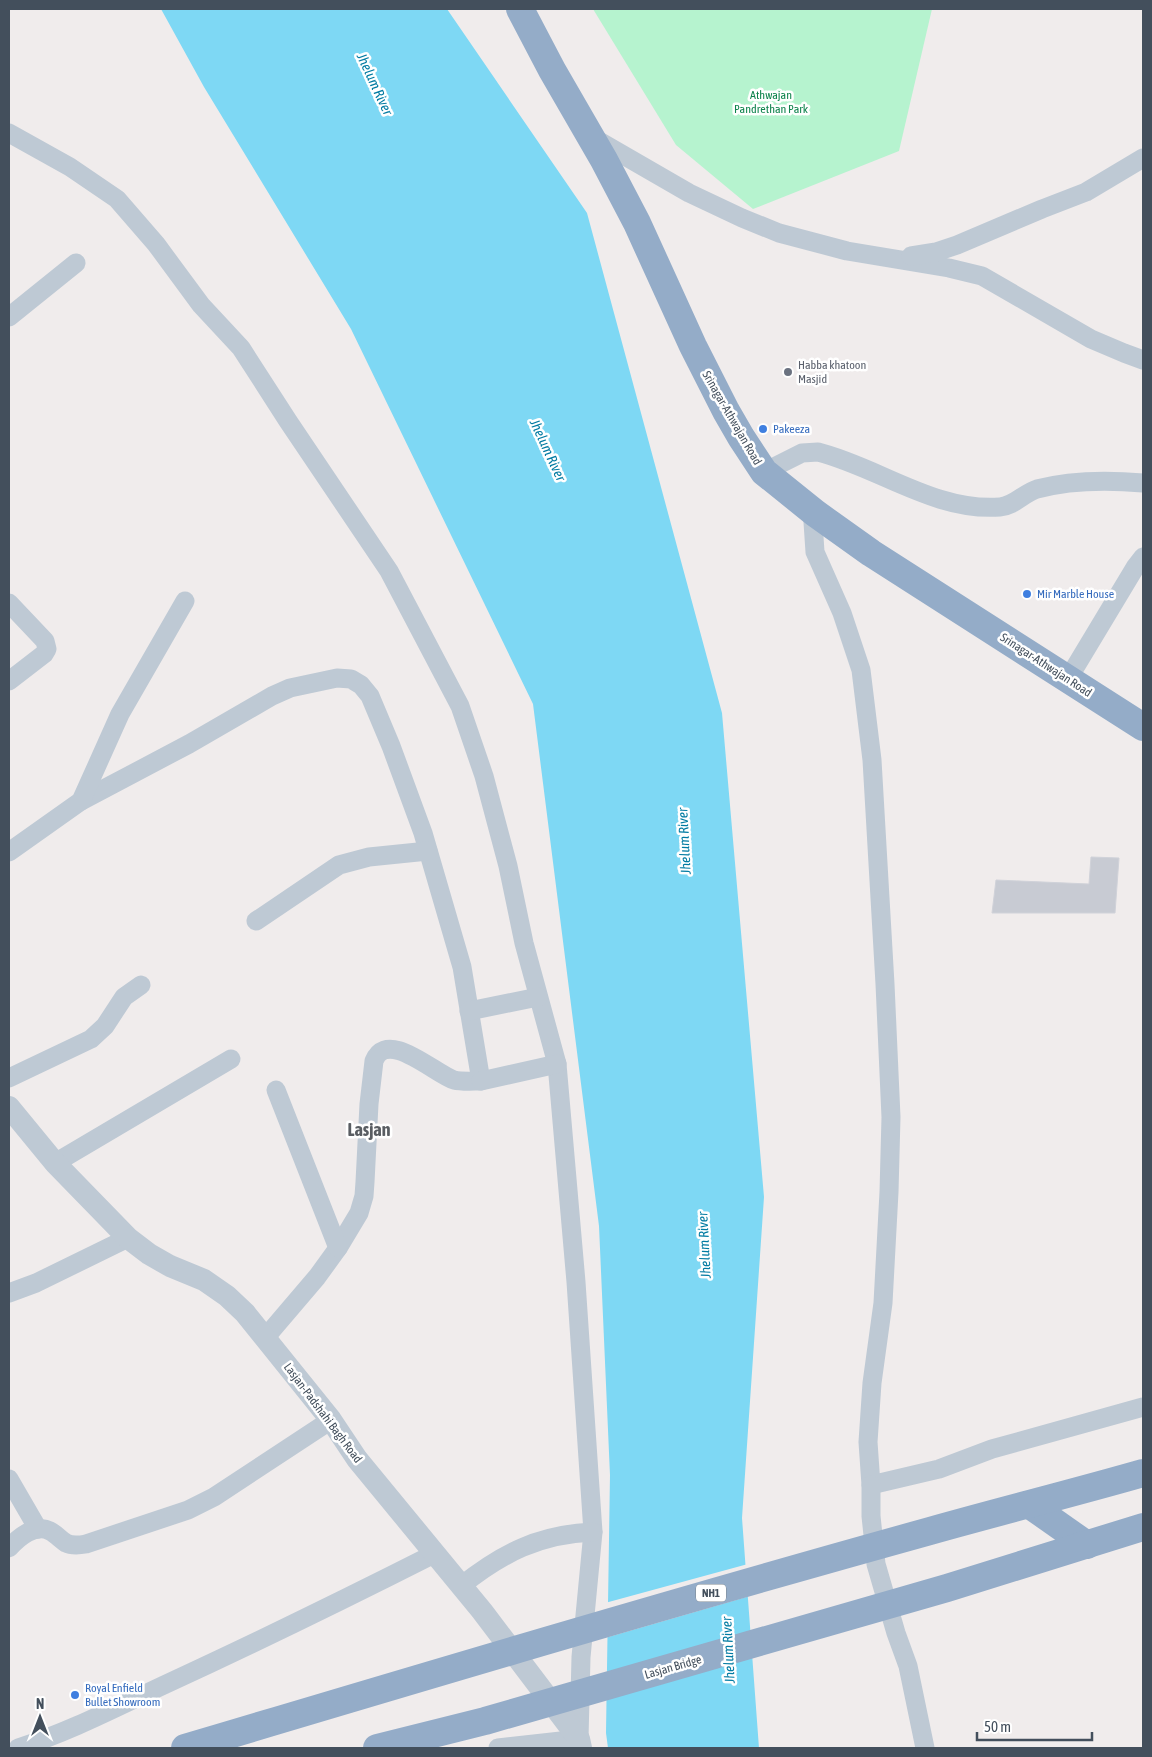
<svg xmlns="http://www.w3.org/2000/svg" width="1152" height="1757" font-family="'Asap Condensed',sans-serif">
<rect width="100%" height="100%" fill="#f0ecec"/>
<!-- green -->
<polygon fill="#b6f3cf" points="593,9 932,9 899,151 753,209 676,145"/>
<!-- water -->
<polygon fill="#7ed8f4" points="161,9 447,9 587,213 722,713 764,1197 742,1518 759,1748 608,1748 606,1733 610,1475 599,1226 533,704 351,329 204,87"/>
<!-- pier -->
<polygon fill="#f0ecec" points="748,1564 750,1596 605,1638 605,1603"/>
<!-- building -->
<polygon fill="#c8cbd3" stroke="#d0d2d9" points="1091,857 1119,858 1115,913 992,913 996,880 1089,884"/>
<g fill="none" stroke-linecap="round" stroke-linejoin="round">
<!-- minor -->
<g stroke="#bec9d4" stroke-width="19">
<polyline points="9,133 70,167 117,199 156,244 201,305 241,348 288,421 389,571 460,706 484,776 508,866 524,943 557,1064 576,1282 593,1532 581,1657 579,1739 498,1748"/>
<polyline points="592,137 689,193 742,218 779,233 847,251 949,268 982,276 1091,339 1124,353 1143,360"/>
<polyline points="911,256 936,252 957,245 1042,209 1086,192 1143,158"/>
<polyline points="9,317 76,263"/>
<path d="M764 472 802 453 818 452C878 467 935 512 1000 507 1014 506 1024 493 1037 489 1071 480 1109 480 1143 483"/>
<polyline points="815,513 813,522 815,552 842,613 861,670 872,760 885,984 891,1117 889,1192 883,1303 872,1383 868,1442 871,1485 939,1469 992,1449 1143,1407"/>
<polyline points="9,603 45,641 47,649 44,654 9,681"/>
<polyline points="1068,679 1136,566 1143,557"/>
<path d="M81 801 189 744 272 696 290 688 337 678 351 679 361 685 370 696 391 746 423 833 462 967 481 1081C473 1081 462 1082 454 1080 435 1074 387 1028 374 1061L369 1104 365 1182 364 1196 359 1213 338 1248 317 1277 265 1338"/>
<polyline points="9,852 81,801 120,714 185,601"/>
<polyline points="256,921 339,865 369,857 428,851"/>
<polyline points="469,1011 538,997"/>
<polyline points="9,1078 91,1039 105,1026 124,997 141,985"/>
<polyline points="481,1081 557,1064"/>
<polyline points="276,1090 338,1248"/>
<polyline points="55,1163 231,1059"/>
<polyline points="9,1293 36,1283 128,1238"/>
<polyline points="9,1479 38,1529"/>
<polyline points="871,1485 871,1516 876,1564 896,1633 908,1666 925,1748"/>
<path d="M9 1548C18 1538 35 1523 50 1531 56 1534 61 1540 66 1543 72 1546 80 1545 86 1544L188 1510 214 1497 331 1420"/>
<path d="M461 1586C502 1553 540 1534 593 1532"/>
<path d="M18 1748C67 1733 117 1707 164 1685 255 1643 345 1599 434 1554"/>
</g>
<!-- tertiary -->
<polyline stroke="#bec9d4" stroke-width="22" points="9,1107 55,1163 128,1238 149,1254 170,1266 204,1280 227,1296 245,1313 331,1420 357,1459 482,1611 579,1739 581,1748"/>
<!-- trunk -->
<g stroke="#94acc8" stroke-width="28">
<polyline points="520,9 552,70 604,160 637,223 693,346 726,411 741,437 764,472 815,513 871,553 1143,727"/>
<polyline points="1030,1505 1087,1545"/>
<path d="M185 1748C433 1674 681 1600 930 1531 1001 1511 1073 1493 1143 1473"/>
<polyline points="377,1748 485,1721 947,1588 1143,1527"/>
</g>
</g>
<!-- markers -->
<circle fill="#6b7280" stroke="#fff" stroke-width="2" cx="788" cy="372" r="5"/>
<g fill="#3f7fe0" stroke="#fff" stroke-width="2">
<circle cx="763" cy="429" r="5"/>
<circle cx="1027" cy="594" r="5"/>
<circle cx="75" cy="1695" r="5"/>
</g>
<g text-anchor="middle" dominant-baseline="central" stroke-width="5" stroke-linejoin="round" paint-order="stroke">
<!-- shield labels -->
<rect fill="#fff" stroke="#7b848d" stroke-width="1" x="696" y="1584.5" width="30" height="17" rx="4"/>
<g font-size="11" font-weight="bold" fill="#434f5c">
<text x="711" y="1593">NH1</text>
</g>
<!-- park labels -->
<g font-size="12" fill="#0e834c" stroke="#fff">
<text x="771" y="95">Athwajan<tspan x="771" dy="14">Pandrethan Park</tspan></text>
</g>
<!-- worship labels -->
<g font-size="12" fill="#5b616d" stroke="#fff" text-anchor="start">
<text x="798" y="365">Habba khatoon<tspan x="798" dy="14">Masjid</tspan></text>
</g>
<!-- street labels -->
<g font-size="12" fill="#434f5c" stroke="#fff">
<text transform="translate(732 418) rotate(60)">Srinagar-Athwajan Road</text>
<text transform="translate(1046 665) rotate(33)">Srinagar-Athwajan Road</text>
<text transform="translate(323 1413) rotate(53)">Lasjan-Padshahi Bagh Road</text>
<text transform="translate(673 1667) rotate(-16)">Lasjan Bridge</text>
</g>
<!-- shop labels -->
<g font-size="12" fill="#366cbe" stroke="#fff" text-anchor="start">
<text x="773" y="429">Pakeeza</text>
<text x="1037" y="594">Mir Marble House</text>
<text x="85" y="1688">Royal Enfield<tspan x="85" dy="14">Bullet Showroom</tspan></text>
</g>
<!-- water labels -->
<g font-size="14" font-style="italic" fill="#027ba2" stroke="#fff">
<text transform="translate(375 84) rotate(65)">Jhelum River</text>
<text transform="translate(548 450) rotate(65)">Jhelum River</text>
<text transform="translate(684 841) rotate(-93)">Jhelum River</text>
<text transform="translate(704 1245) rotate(-93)">Jhelum River</text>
<text transform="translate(728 1650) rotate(-93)">Jhelum River</text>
</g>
<!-- district labels -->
<g font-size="18" font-weight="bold" fill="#595d62" stroke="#fff">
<text x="369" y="1129">Lasjan</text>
</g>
</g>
<!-- border -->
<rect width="1152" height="1757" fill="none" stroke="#434f5c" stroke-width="20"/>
<!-- north arrow -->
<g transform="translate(40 1717)" stroke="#ffffff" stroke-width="4" paint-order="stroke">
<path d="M0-4L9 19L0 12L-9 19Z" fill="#434f5c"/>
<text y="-8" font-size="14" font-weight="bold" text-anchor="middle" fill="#434f5c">N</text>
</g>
<!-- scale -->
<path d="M977 1732v8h115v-8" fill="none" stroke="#434f5c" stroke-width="2.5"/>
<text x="984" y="1732" font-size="15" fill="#434f5c" stroke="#ffffff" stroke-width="4" paint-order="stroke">50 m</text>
</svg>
